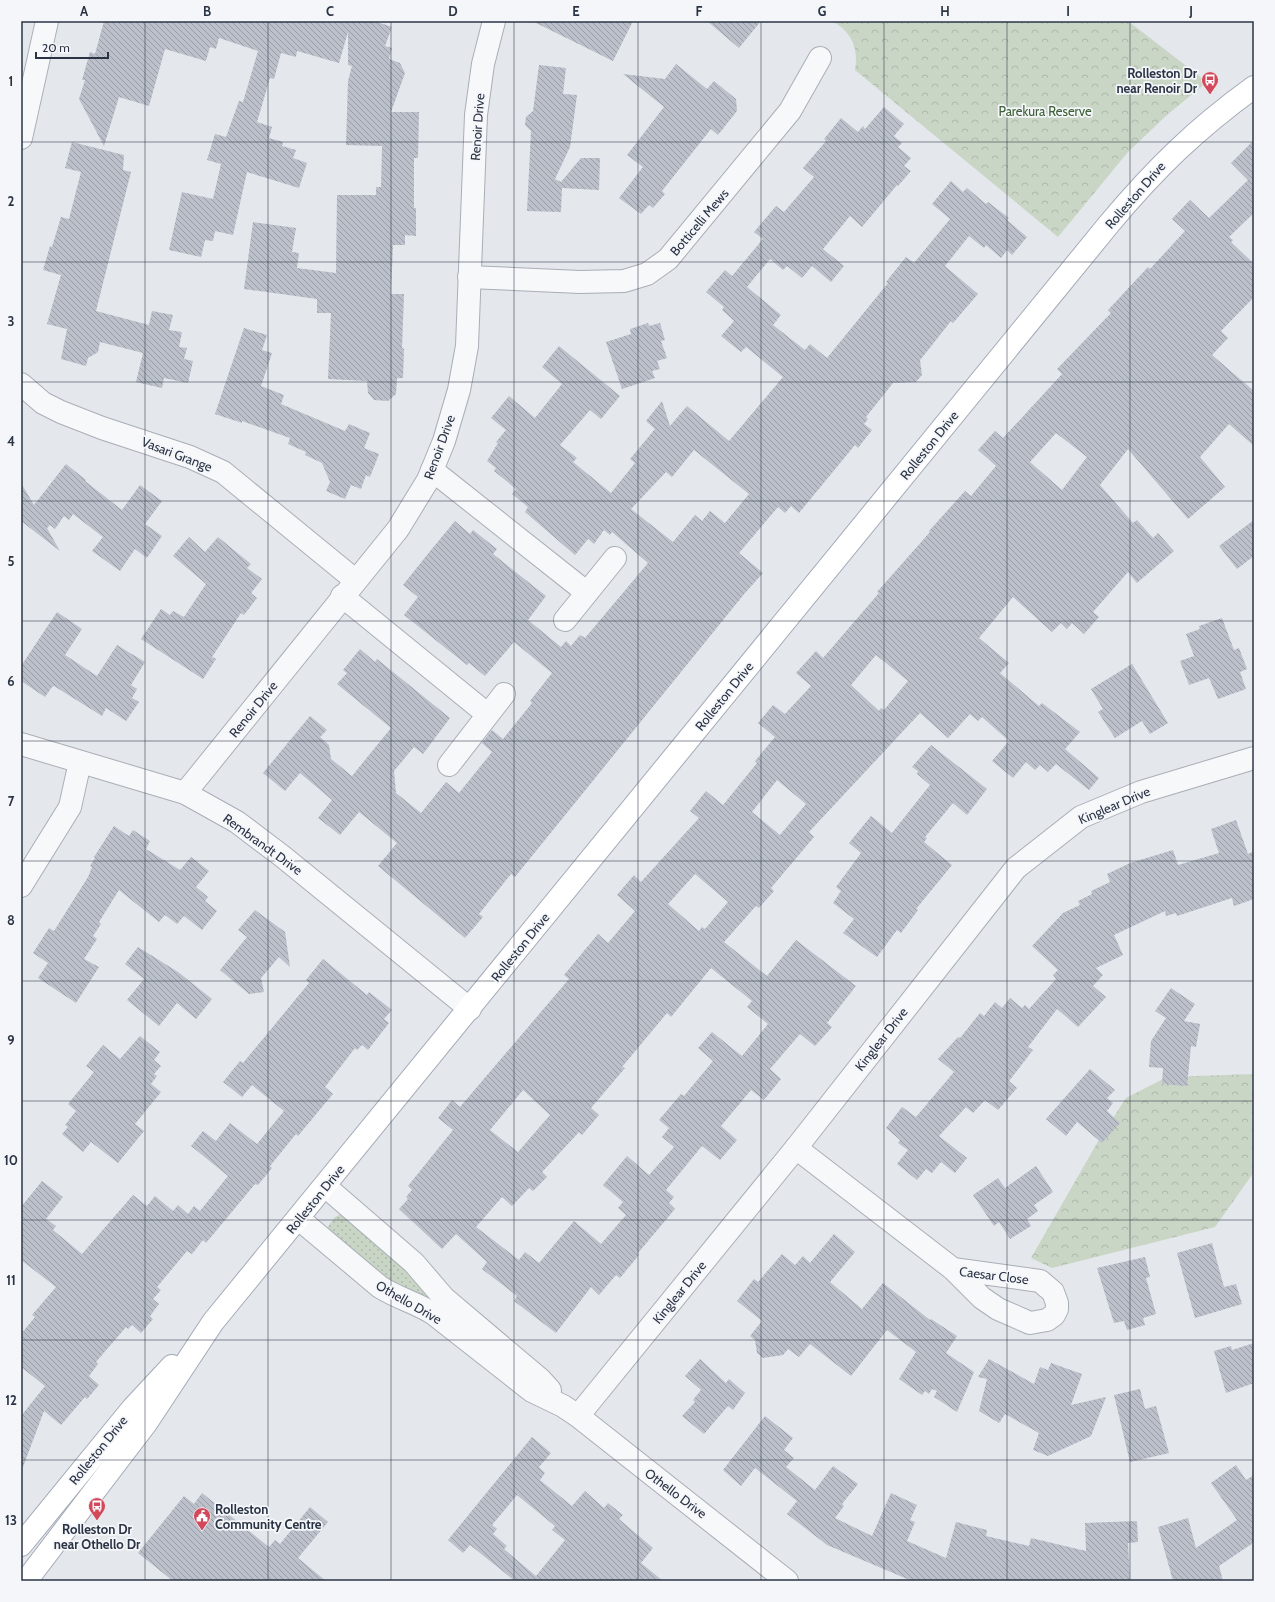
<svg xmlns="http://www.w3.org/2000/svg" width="1275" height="1602" font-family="Cabin,sans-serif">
<defs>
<pattern id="grass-dots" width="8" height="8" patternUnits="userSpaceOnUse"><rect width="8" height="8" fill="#c9d6c5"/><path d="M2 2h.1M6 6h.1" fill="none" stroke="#adb8ab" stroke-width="1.8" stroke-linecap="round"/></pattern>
<pattern id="park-crowns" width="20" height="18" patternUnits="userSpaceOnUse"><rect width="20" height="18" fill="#c9d6c5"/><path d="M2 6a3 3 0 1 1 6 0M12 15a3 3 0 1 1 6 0" fill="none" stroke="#adb8ab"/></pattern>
<pattern id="building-back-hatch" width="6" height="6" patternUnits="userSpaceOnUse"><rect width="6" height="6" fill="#bbc0ca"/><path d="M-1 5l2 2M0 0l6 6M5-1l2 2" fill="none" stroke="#989da6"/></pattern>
</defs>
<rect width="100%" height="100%" fill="#e4e7ec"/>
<!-- grass -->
<polygon fill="url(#grass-dots)" points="341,1214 539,1383 403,1294 327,1228 335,1217"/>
<!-- park -->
<g fill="url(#park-crowns)">
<path d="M831 21H1128L1207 82 1167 115 1128 152 1058 237 855 70C859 48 851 30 831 21Z"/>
<polygon points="1254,1074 1254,1172 1215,1227 1052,1268 1031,1258 1100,1138 1126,1098 1167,1077"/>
</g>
<!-- building -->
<g fill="url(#building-back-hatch)" fill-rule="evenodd">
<polygon points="104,21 374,21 392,27 385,46 392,48 389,59 400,63 405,73 391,112 419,112 418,158 414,158 414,208 416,208 416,236 405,235 405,245 393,245 391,294 404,294 402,348 404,349 403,378 397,378 396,394 388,401 374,400 368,393 367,381 328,379 331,313 317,313 317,299 244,289 253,222 296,228 292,252 299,253 297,268 336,273 337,195 376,195 376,187 381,187 382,146 346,145 348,81 352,66 348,65 348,32 339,63 297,51 296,57 281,53 274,79 270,78 257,122 272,127 269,138 283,142 282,146 296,150 293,158 307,163 299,188 247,172 233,235 215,231 213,241 205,240 201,257 169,250 182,192 213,199 221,164 207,160 215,134 226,137 239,101 243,102 258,51 219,38 216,49 210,47 206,61 165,49 149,106 119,97 104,146 79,99 85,80 82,80 90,52 95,54"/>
<polygon points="532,21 633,21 613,61"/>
<polygon points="707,21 761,21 739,48"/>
<polygon points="676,64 707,89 714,81 736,99 737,111 718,135 711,129 662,191 665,194 653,208 649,205 641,214 619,198 643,167 627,155 664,107 623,74 665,79"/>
<polygon points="539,65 566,68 563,94 577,95 570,147 555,179 561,182 581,158 600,158 599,190 562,188 561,212 527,211 531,131 525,125 526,117 533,111"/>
<path d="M884 107 904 124 894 136 902 143 898 147 911 158 904 166 911 171 898 186 897 185 862 227 850 216 823 249 844 266 831 282 812 266 802 278 787 266 783 270 770 259 747 287 781 315 773 325 805 350 810 344 827 358 888 283 886 282 906 257 914 263 950 219 932 204 951 181 963 192 967 188 986 204 988 202 1009 218 1007 220 1027 237 1012 255 1007 250 1001 258 986 245 984 248 969 236 945 266 978 294 953 323 951 321 925 354 920 360 922 375 916 382 893 383 866 417 868 419 864 424 872 430 858 448 855 445 799 513 791 506 785 513 778 507 739 553 763 573 745 593 515 877 511 874 479 914 483 917 465 938 378 866 397 843 359 812 340 835 318 818 332 800 300 773 285 791 263 773 310 716 327 730 320 737 329 745 331 759 352 776 391 728 337 684 347 673 343 670 360 649 375 662 377 659 450 718 423 754 414 747 394 771 396 793 421 813 446 782 459 793 492 752 482 743 492 730 503 739 532 703 530 701 552 673 514 642 485 676 469 663 467 665 404 615 418 597 403 585 431 550 455 521 470 534 473 530 497 549 493 554 546 596 528 620 561 647 566 641 571 646 580 635 585 638 648 563 612 532 610 535 604 530 594 544 588 539 575 555 525 512 528 507 512 494 516 489 494 471 496 468 487 461 498 443 496 442 506 430 491 418 509 396 535 418 562 384 542 367 559 346 620 396 601 419 590 410 560 445 577 458 573 462 611 493 635 463 630 459 655 429 646 421 662 401 670 426 687 406 729 441 783 377 746 347 741 352 721 336 734 321 722 310 724 307 706 292 725 270 732 276 763 239 754 232 776 206 784 212 814 177 803 168 826 141 824 139 841 118 858 132 863 126 865 129ZM694 450 749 494 725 523 710 511 702 521 695 515 673 542 631 509 666 472 672 477Z"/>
<path d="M1254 140V213L1229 237 1233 240 1231 242 1254 264V297L1221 331 1228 338 1212 355 1254 391V446L1229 424 1200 457 1225 487 1188 519 1128 449 1100 485 1133 523 1137 520 1153 538 1158 533 1174 551 1137 583 1128 572 1093 612 1099 617 1084 634 1072 623 1067 629 1061 623 1052 632 1013 597 979 638 1009 663 1000 673 1039 706 1042 703 1080 732 1065 749 1099 778 1089 790 1056 764 1048 772 1040 765 1035 770 1026 762 1013 778 992 761 1009 741 982 717 978 721 970 714 948 738 920 713 809 832 814 837 771 888 774 891 759 908 756 906 724 942 767 976 796 940 856 986 827 1023 832 1027 815 1046 800 1034 770 1069 781 1079 764 1100 751 1090 721 1126 737 1140 720 1160 702 1146 666 1190 674 1197 669 1203 675 1209 638 1253 639 1255 620 1278 616 1275 599 1295 591 1287 556 1333 514 1301 517 1296 482 1269 487 1262 456 1234 442 1249 399 1209 408 1199 406 1197 412 1190 408 1186 453 1130 438 1118 452 1100 460 1107 569 979 564 975 598 934 608 943 635 911 617 895 634 875 641 882 699 818 690 811 706 791 723 805 757 763 755 761 775 737 758 723 773 705 785 714 811 686 796 673 816 651 823 658 879 593 877 592 930 532 929 531 965 491 971 496 996 466 978 450 995 431 1003 438 1062 374 1057 369 1111 313 1108 310 1148 267 1150 269 1185 231 1172 219 1190 200 1209 218 1248 180 1231 163ZM1056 433 1087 457 1062 490 1030 462ZM876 655 908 681 884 710 881 708 879 711 851 685ZM777 780 806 804 780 835 752 812ZM695 874 728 902 705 929 702 927 699 931 668 904ZM711 968 752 1001 747 1007 768 1024 742 1056 712 1032 698 1048 713 1061 684 1096 681 1094 659 1120 669 1128 662 1137 674 1147 649 1175 627 1156 603 1185 623 1202 618 1208 626 1215 601 1244 574 1221 539 1263 525 1252 519 1260 476 1227 502 1197 512 1206 529 1188 533 1191 547 1177 542 1172 579 1132 582 1135 599 1115 591 1108 625 1068 622 1067 667 1013 671 1017ZM523 1090 550 1115 518 1152 490 1130Z"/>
<polygon points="72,142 124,155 123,170 131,172 96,311 149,325 152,311 173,315 169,330 182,332 179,347 187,348 184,359 193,361 188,383 164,378 162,388 136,382 143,353 100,342 98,352 88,358 86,366 61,359 67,329 47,324 61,275 43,270 50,246 52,247 61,217 69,219 81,172 65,168"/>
<polygon points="648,323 649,326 660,323 665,340 661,341 667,358 657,361 660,369 652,371 655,378 622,389 606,342 631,334 630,329"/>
<polygon points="244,328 267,335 262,350 272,353 261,386 284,395 281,404 345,431 349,424 370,433 364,448 379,454 370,477 366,475 361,489 351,485 345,499 326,491 330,482 322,463 305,455 306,452 288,444 290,438 242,421 242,423 215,414"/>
<polygon points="66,464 86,480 85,481 122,510 140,485 162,501 145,524 162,536 147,558 135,549 120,571 92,551 103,537 73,514 69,520 64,516 55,529 50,525 47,528 60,551 21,521 21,483 34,505"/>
<polygon points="1254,520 1254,556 1237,569 1219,546"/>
<polygon points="189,537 205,552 218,537 251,564 247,568 262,579 251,593 257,598 244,615 241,613 212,657 216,659 203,679 141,639 161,609 170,615 173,611 184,617 206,584 173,556"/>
<polygon points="57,612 82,629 65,655 97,676 117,645 145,662 131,685 137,689 132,698 139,702 126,721 106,708 102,716 54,686 52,687 45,697 21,681 21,666"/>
<polygon points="1222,618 1234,650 1239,648 1247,669 1240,672 1246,689 1218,699 1209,678 1189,685 1180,661 1194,656 1186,634 1200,629 1199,626"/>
<polygon points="1132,664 1168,723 1150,734 1142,721 1115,738 1098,712 1103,709 1091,689"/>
<polygon points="931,745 987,789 967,815 953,803 925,837 927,838 924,842 952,865 916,909 918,910 901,933 897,930 877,957 843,933 854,919 833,903 841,891 836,887 861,853 849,843 871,816 892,833 930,785 917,774 918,771 912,767"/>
<polygon points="1236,820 1248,854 1254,851 1254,899 1234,906 1232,898 1177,916 1176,913 1166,916 1165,911 1114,935 1123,955 1096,968 1103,975 1093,986 1106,997 1078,1027 1057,1009 1028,1047 1033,1050 1009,1081 1017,1088 998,1110 985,1100 973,1113 966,1107 939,1136 967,1158 955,1173 941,1162 932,1173 926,1169 917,1180 897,1164 908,1150 898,1143 900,1140 886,1128 902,1107 916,1117 954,1072 938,1059 958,1037 960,1038 980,1013 984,1016 995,1002 1002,1008 1010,998 1022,1008 1025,1005 1029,1009 1056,979 1053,975 1058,970 1032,946 1063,913 1080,905 1078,901 1092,894 1091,891 1110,882 1107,874 1130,863 1173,850 1178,865 1219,853 1211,829"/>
<polygon points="114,826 129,836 133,830 150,841 146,849 180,870 191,857 209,871 196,887 208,897 205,901 217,911 202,930 184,916 177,924 165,915 159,922 119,890 99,922 101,924 93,936 97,939 84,959 99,967 76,1003 38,978 48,963 33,953 49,928 54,931 88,877 92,867 90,866 95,858 94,857"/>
<polygon points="255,910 285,932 290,967 279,957 261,978 264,992 249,994 220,970 247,937 238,930"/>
<polygon points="138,947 178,972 212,999 196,1019 177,1003 159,1026 127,1000 144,979 125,964"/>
<polygon points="323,959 367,995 369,992 392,1010 384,1019 389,1023 368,1050 362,1045 357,1050 355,1048 325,1087 333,1094 322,1107 298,1136 296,1134 270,1166 272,1168 258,1185 255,1184 206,1243 203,1240 192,1254 187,1251 157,1287 161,1290 153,1299 159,1304 150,1316 153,1319 141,1333 132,1325 128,1329 126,1327 96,1362 98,1364 89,1376 99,1385 87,1399 85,1397 61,1425 44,1411 23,1467 21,1467 21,1416 45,1386 21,1367 21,1334 35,1317 32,1315 56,1287 21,1260 21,1207 42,1181 63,1197 46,1219 56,1226 53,1230 82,1254 133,1195 147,1206 155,1196 173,1211 178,1205 188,1214 194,1206 200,1211 228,1176 191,1146 203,1131 216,1141 230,1123 257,1144 284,1111 252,1085 242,1097 223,1082 240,1061 243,1063 309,983 306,980"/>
<polygon points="1171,988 1195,1004 1184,1021 1200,1024 1196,1047 1191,1046 1187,1086 1162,1084 1163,1068 1149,1067 1151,1041 1166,1018 1155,1011"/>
<polygon points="140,1036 160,1052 154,1060 161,1066 154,1074 157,1076 151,1084 161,1092 135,1124 144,1131 118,1163 91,1142 83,1152 62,1134 68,1127 65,1125 76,1111 68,1104 94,1072 86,1066 103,1045 120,1059"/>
<polygon points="1090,1069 1115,1090 1107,1098 1113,1103 1107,1111 1120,1123 1102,1143 1077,1122 1066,1136 1046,1119"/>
<polygon points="1036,1166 1053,1192 1034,1205 1038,1211 1027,1219 1031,1226 1010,1239 999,1222 994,1226 973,1195 998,1178 1005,1188"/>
<polygon points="834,1234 855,1252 830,1282 862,1309 883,1283 930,1320 931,1319 957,1336 946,1353 974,1372 957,1412 934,1397 937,1391 932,1389 929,1394 925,1391 922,1395 899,1379 916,1352 887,1330 851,1376 810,1344 799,1357 788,1349 783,1355 763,1358 757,1353 755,1340 750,1336 762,1321 737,1301 754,1279 758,1282 782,1254 795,1265 803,1256 810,1263"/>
<polygon points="1212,1243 1224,1287 1236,1284 1242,1304 1195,1318 1177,1253"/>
<polygon points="1145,1257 1150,1277 1146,1278 1156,1314 1143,1318 1145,1325 1127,1330 1124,1321 1114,1323 1097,1268"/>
<polygon points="1254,1343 1254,1383 1226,1393 1214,1351 1231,1346 1232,1350"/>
<polygon points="700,1359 726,1383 729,1379 745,1393 733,1410 728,1406 704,1434 682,1416 695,1402 693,1400 701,1390 685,1376"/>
<polygon points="989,1359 1034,1384 1040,1367 1048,1370 1051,1363 1082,1374 1071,1405 1106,1397 1091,1436 1048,1456 1033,1450 1039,1433 1005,1414 999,1423 979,1411 987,1379 978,1377"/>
<polygon points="1140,1389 1145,1409 1156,1406 1169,1453 1130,1462 1114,1395"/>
<polygon points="765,1416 793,1438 784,1450 794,1458 786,1467 815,1490 833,1466 858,1484 842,1504 844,1506 835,1518 872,1536 891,1493 917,1505 910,1520 915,1522 907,1541 946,1558 956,1522 987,1530 986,1536 1029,1546 1031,1538 1086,1551 1085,1523 1137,1521 1138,1542 1128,1543 1130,1581 912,1581 827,1545 787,1514 797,1501 755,1468 741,1486 723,1470"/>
<path d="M532 1437 551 1453 539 1467 545 1473 540 1480 572 1506 585 1491 604 1508 608 1503 623 1515 619 1519 653 1548 641 1563 663 1581H515L470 1545 463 1553 448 1540ZM517 1495 555 1526 552 1530 565 1540 536 1576 504 1549 507 1546 493 1534 497 1529 492 1525Z"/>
<polygon points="1236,1465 1246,1480 1254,1475 1254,1545 1253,1543 1219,1566 1223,1581 1173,1581 1158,1527 1188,1518 1196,1548 1237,1520 1211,1483"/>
<polygon points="202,1493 269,1547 275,1540 280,1544 310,1507 328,1522 298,1558 326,1581 173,1581 138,1553 184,1496 194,1504"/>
</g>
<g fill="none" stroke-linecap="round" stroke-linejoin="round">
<!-- minor casing -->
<g stroke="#a9aeb7" stroke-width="24">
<g id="minor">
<polyline points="21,138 47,21"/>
<polyline points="469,277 580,282 624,281 647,274 668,259 790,111 820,58"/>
<polyline points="21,384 43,403 61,412 102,428 190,457 223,472 355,580"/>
<polyline points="432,470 586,592"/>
<polyline points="342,596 487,714"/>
<polyline points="565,620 615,558"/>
<polyline points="21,744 185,793 237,822 282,856 470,1009"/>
<polyline points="449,765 504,694"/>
<polyline points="185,793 398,529 428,480 444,441 459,390 467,346 476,115 483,64 494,21"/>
<polyline points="21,886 70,807 80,762"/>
<polyline points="796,1148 953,1269 982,1298 998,1309 1030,1323 1047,1320 1054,1315 1057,1309 1057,1303 1053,1292 1040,1281 953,1269"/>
<polyline points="325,1186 414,1263 444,1298 541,1380 550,1390"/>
<path d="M299 1219 380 1287C397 1298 417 1303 434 1314L532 1391 563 1406 578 1416 787 1581"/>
<polyline points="578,1416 796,1148 1016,868 1081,817 1141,792 1254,758"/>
</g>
</g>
<!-- major casing -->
<g stroke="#a3abb8" stroke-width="24">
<g id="major">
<polyline points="21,1545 132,1409 172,1366"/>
<path d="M26 1581 147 1422 213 1322 1109 224C1155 169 1196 129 1254 87"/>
</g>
</g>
<!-- minor -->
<use href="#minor" stroke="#f7f8fa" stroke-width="22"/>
<!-- major -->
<use href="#major" stroke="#fff" stroke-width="22"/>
</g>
<!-- grid -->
<path fill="none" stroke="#2b3445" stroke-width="1" stroke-opacity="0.55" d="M145 21V1581M268 21V1581M391 21V1581M514 21V1581M638 21V1581M761 21V1581M884 21V1581M1007 21V1581M1130 21V1581M21 142H1254M21 262H1254M21 382H1254M21 501H1254M21 621H1254M21 741H1254M21 861H1254M21 981H1254M21 1101H1254M21 1220H1254M21 1340H1254M21 1460H1254"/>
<!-- icons -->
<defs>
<g id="bus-pin" transform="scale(0.9)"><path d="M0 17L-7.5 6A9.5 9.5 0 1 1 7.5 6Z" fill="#d1495b" stroke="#f4f6f9"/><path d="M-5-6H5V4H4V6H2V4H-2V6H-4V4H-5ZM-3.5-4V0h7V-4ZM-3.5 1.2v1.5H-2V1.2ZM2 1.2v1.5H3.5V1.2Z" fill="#fff"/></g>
<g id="civic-pin" transform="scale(0.9)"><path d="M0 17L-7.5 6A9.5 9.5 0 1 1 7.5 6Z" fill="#d1495b" stroke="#f4f6f9"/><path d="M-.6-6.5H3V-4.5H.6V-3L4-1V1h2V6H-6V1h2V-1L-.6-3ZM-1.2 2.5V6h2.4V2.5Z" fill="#fff"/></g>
</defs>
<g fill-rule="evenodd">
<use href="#bus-pin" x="1210" y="80"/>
<use href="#bus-pin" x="97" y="1506"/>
<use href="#civic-pin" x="202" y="1516"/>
</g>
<g text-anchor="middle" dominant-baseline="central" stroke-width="3.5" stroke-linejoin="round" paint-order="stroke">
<!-- poi labels -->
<g font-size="13" font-weight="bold" fill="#2b3445" stroke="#f4f6f9" text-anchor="end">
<text x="1197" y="73">Rolleston Dr<tspan x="1197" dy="15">near Renoir Dr</tspan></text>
<text x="215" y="1509" text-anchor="start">Rolleston<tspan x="215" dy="15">Community Centre</tspan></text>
<text x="97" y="1529" text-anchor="middle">Rolleston Dr<tspan x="97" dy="15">near Othello Dr</tspan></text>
</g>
<!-- park labels -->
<g font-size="13" fill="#3f6138" stroke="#f4f6f9">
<text x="1045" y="111">Parekura Reserve</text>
</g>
<!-- street labels -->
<g font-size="13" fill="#2b3445" stroke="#f4f6f9">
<text transform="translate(477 127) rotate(-86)">Renoir Drive</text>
<text transform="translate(1135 195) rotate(-49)">Rolleston Drive</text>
<text transform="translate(699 222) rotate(-50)">Botticelli Mews</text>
<text transform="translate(929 445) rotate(-51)">Rolleston Drive</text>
<text transform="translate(439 447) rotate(-70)">Renoir Drive</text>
<text transform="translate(177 454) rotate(21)">Vasari Grange</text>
<text transform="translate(724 696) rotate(-51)">Rolleston Drive</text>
<text transform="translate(253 709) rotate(-51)">Renoir Drive</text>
<text transform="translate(1114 805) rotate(-23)">Kinglear Drive</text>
<text transform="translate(263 844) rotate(36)">Rembrandt Drive</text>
<text transform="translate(520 947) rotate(-51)">Rolleston Drive</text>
<text transform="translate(881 1039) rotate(-52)">Kinglear Drive</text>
<text transform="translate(315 1199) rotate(-51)">Rolleston Drive</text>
<text transform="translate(994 1275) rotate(7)">Caesar Close</text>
<text transform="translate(679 1292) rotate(-51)">Kinglear Drive</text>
<text transform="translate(409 1302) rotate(30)">Othello Drive</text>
<text transform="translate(98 1450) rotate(-51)">Rolleston Drive</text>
<text transform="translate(676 1493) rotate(37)">Othello Drive</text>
</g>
</g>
<!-- border -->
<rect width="1275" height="1602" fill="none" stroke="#f4f6f9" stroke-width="44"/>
<!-- scale -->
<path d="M36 52v6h72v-6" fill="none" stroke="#2b3445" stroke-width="2"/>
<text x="42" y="52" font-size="12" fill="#2b3445" stroke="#f4f6f9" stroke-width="3" paint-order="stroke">20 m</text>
<rect x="22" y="22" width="1231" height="1558" fill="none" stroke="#2b3445" stroke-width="1.5"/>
<g font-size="13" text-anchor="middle" font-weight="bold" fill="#2b3445">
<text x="84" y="16">A</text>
<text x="207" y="16">B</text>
<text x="330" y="16">C</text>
<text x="453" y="16">D</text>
<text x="576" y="16">E</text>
<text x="699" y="16">F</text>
<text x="822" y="16">G</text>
<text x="945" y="16">H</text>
<text x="1068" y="16">I</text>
<text x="1191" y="16">J</text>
<text x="11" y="86">1</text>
<text x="11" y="206">2</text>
<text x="11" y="326">3</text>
<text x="11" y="446">4</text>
<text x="11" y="566">5</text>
<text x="11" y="686">6</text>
<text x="11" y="806">7</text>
<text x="11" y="925">8</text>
<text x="11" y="1045">9</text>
<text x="11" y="1165">10</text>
<text x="11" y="1285">11</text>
<text x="11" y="1405">12</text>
<text x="11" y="1525">13</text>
</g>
</svg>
